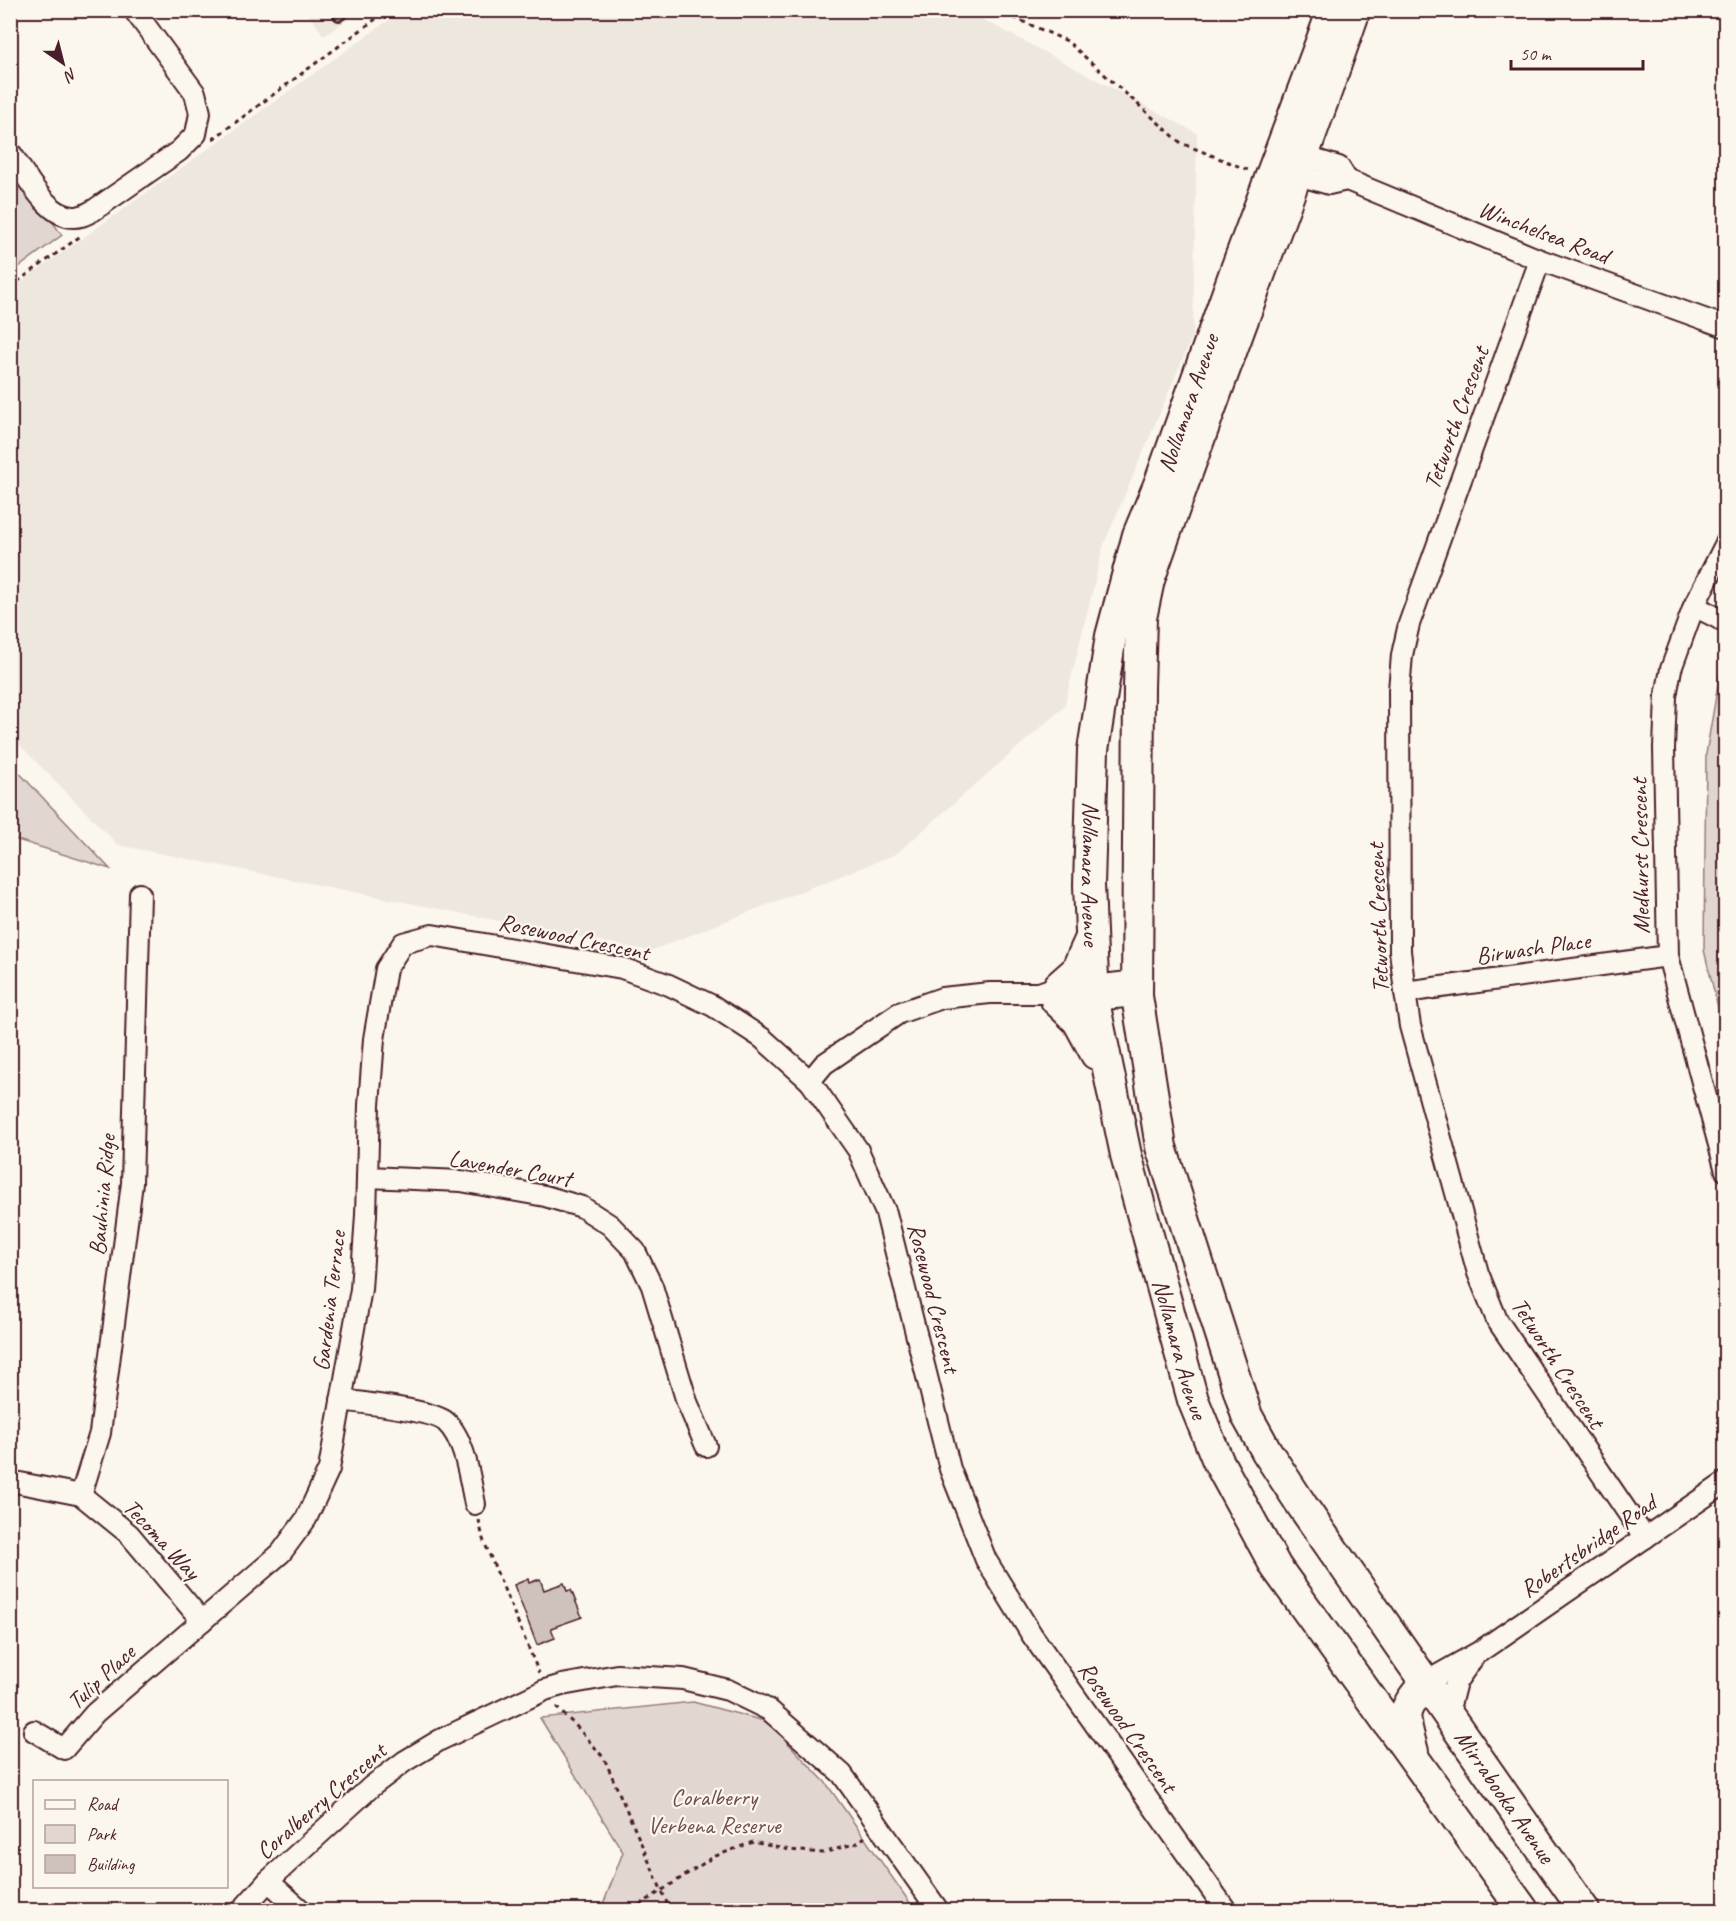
<svg xmlns="http://www.w3.org/2000/svg" width="1736" height="1921" font-family="Caveat,sans-serif">
<rect width="100%" height="100%" fill="#fbf7ec"/>
<filter id="ink" filterUnits="userSpaceOnUse"><feTurbulence type="fractalNoise" baseFrequency=".0167" numOctaves="2"/><feDisplacementMap in="SourceGraphic" scale="12" xChannelSelector="R" yChannelSelector="G"/><feConvolveMatrix kernelMatrix="1 2 1 2 8 2 1 2 1" color-interpolation-filters="sRGB"/></filter>
<g filter="url(#ink)">
<!-- built -->
<g fill="#eee7de">
<polygon points="403,10 967,11 1197,133 1193,335 1104,544 1064,707 896,854 650,951 118,845 11,736 11,289"/>
<polygon points="306,11 360,11 324,36"/>
</g>
<!-- green -->
<g fill="#e2d7d0" stroke="#967b7e" stroke-width="1.5">
<polygon points="10,164 62,235 11,273 10,273"/>
<polygon points="1724,649 1726,650 1725,1036 1704,950 1706,754"/>
<polygon points="11,764 110,869 11,838"/>
<polygon points="693,1702 768,1722 826,1783 915,1910 601,1910 623,1852 540,1718"/>
</g>
<!-- building -->
<polygon fill="#cfc2bc" stroke="#4a1f2b" stroke-width="1.5" points="528,1579 529,1583 540,1579 544,1590 564,1583 567,1591 571,1590 582,1617 551,1628 555,1638 537,1645 514,1585"/>
<g fill="none" stroke-linecap="round" stroke-linejoin="round">
<!-- lane casing -->
<g stroke="#4a1f2b" stroke-width="14">
<polyline id="lane" points="339,15 345,10"/>
</g>
<!-- street casing -->
<g stroke="#4a1f2b" stroke-width="24">
<g id="street">
<path d="M10 152C25 173 50 225 81 216 85 215 90 212 94 210L179 151 196 134 200 113 195 93 134 10"/>
<polyline points="1293,153 1339,167 1347,180"/>
<polyline points="1287,172 1329,184 1347,180 1540,260 1726,327"/>
<polyline points="1540,260 1409,624 1402,655 1399,690 1400,951 1405,992 1410,1026 1478,1273 1497,1320 1645,1538"/>
<polyline points="1726,543 1694,606 1671,669 1666,696 1664,748 1668,956 1726,1171"/>
<polyline points="1694,606 1726,622"/>
<polyline points="1405,992 1668,956"/>
<polyline points="1082,1001 1137,996"/>
<polyline points="810,1081 824,1064 899,1013 942,998 990,993 1039,993 1059,986 1094,986 1137,981"/>
<polyline points="367,1177 461,1181 545,1196 582,1207 610,1225 635,1251 652,1286 687,1402 706,1446"/>
<path d="M341 1400C362 1403 433 1410 446 1422 465 1439 470 1480 475 1504"/>
<polyline points="10,1481 81,1495 129,1534 202,1621"/>
<polyline points="81,1495 100,1433 132,1183 140,894"/>
<polyline points="1426,1682 1479,1652 1726,1482"/>
<polyline points="1448,1713 1456,1682 1473,1658"/>
<polyline points="34,1731 64,1749 95,1713 281,1553 306,1519 329,1469 361,1289 366,1215 369,1105 374,1039 386,969 403,943 432,935 622,968 669,985 713,1006 762,1038 810,1081 858,1150 886,1213 950,1469 986,1560 1032,1635 1226,1910"/>
<polyline points="268,1881 301,1910"/>
<polyline points="242,1910 268,1881 372,1786 405,1761 440,1740 545,1690 562,1685 617,1675 683,1679 728,1690 769,1710 842,1774 938,1910"/>
</g>
</g>
<!-- primary casing -->
<g stroke="#4a1f2b" stroke-width="34">
<g id="primary">
<path id="s1" d="M1333 10 1236 269 1160 482 1138 535 1111 636 1093 750 1089 885 1094 1002 1126 1155 1193 1400 1218 1461 1276 1567 1523 1910"/>
<path id="s2" d="M1355 10C1289 201 1215 389 1149 580L1141 618 1139 687 1137 996 1161 1147 1247 1416 1267 1452 1303 1507 1584 1910"/>
<polyline points="1059,986 1076,971 1090,940"/>
<polyline points="1056,1000 1078,1021 1096,1054"/>
<path d="M1413 1752C1403 1713 1399 1714 1426 1682"/>
</g>
</g>
<!-- path -->
<g stroke="#4a1f2b" stroke-width="3" stroke-dasharray="4.5 4.5" stroke-linecap="butt">
<polyline points="997,10 1067,41 1181,143 1248,170"/>
<polyline points="213,139 388,10"/>
<polyline points="10,287 82,235"/>
<polyline points="479,1520 483,1539 539,1673"/>
<polyline points="556,1707 578,1728 604,1758 670,1910"/>
<polyline points="632,1910 713,1857 753,1842 789,1850 823,1853 857,1843 865,1837"/>
</g>
<!-- lane -->
<use href="#lane" stroke="#fbf7ec" stroke-width="9"/>
<!-- street -->
<use href="#street" stroke="#fbf7ec" stroke-width="20"/>
<!-- primary -->
<use href="#primary" stroke="#fbf7ec" stroke-width="30"/>
</g>
</g>
<g text-anchor="middle" dominant-baseline="central" stroke-width="4.5" stroke-linejoin="round" paint-order="stroke">
<!-- street labels -->
<g font-size="24" fill="#4a1f2b" stroke="#fbf7ec">
<text transform="translate(1544 232) rotate(21)">Winchelsea Road</text>
<text transform="translate(1188 403) rotate(-71)">Nollamara Avenue</text>
<text transform="translate(1456 418) rotate(-70)">Tetworth Crescent</text>
<text transform="translate(1640 856) rotate(-91)">Medhurst Crescent</text>
<text stroke="none"><textPath href="#s1" startOffset="904">Nollamara Avenue</textPath></text>
<text transform="translate(1378 918) rotate(-92)">Tetworth Crescent</text>
<text transform="translate(574 937) rotate(12)">Rosewood Crescent</text>
<text transform="translate(1533 948) rotate(-8)">Birwash Place</text>
<text transform="translate(510 1168) rotate(10)">Lavender Court</text>
<text transform="translate(102 1195) rotate(-85)">Bauhinia Ridge</text>
<text transform="translate(934 1298) rotate(76)">Rosewood Crescent</text>
<text transform="translate(329 1301) rotate(-83)">Gardenia Terrace</text>
<text stroke="none"><textPath href="#s1" startOffset="1390">Nollamara Avenue</textPath></text>
<text transform="translate(1558 1363) rotate(57)">Tetworth Crescent</text>
<text transform="translate(162 1539) rotate(47)">Tecoma Way</text>
<text transform="translate(1588 1546) rotate(-35)">Robertsbridge Road</text>
<text transform="translate(101 1677) rotate(-43)">Tulip Place</text>
<text transform="translate(1128 1727) rotate(55)">Rosewood Crescent</text>
<text stroke="none"><textPath href="#s2" startOffset="1918">Mirrabooka Avenue</textPath></text>
<text transform="translate(321 1801) rotate(-41)">Coralberry Crescent</text>
</g>
<!-- park labels -->
<g font-size="24" fill="#704d54" stroke="#fbf7ec">
<text x="714" y="1797">Coralberry<tspan x="714" dy="28">Verbena Reserve</tspan></text>
</g>
</g>
<!-- margin -->
<rect width="1736" height="1921" fill="none" stroke="#fbf7ec" stroke-width="36"/>
<rect x="18" y="18" width="1700" height="1885" fill="none" stroke="#4a1f2b" stroke-width="2" filter="url(#ink)"/>
<!-- legend -->
<rect x="33" y="1780" width="195" height="108" fill="#fbf7ec" stroke="#b4a19f" stroke-width="1.5"/>
<rect x="45" y="1800" width="30" height="9" fill="#fbf7ec" stroke="#b4a19f" stroke-width="1.5"/>
<text x="87" y="1810" font-size="18" fill="#4a1f2b">Road</text>
<rect x="45" y="1825" width="30" height="18" fill="#e2d7d0" stroke="#b4a19f" stroke-width="1.5"/>
<text x="87" y="1840" font-size="18" fill="#4a1f2b">Park</text>
<rect x="45" y="1855" width="30" height="18" fill="#cfc2bc" stroke="#b4a19f" stroke-width="1.5"/>
<text x="87" y="1870" font-size="18" fill="#4a1f2b">Building</text>
<!-- north arrow -->
<g transform="translate(63 63) rotate(145)" stroke="#fbf7ec" stroke-width="4.5" paint-order="stroke">
<path d="M0-4.5L10 22L0 15L-10 22Z" fill="#4a1f2b"/>
<text y="-9" font-size="16" font-weight="bold" text-anchor="middle" fill="#4a1f2b">N</text>
</g>
<!-- scale -->
<path d="M1511 60v9h132v-9" fill="none" stroke="#4a1f2b" stroke-width="3"/>
<text x="1520" y="60" font-size="18" fill="#4a1f2b" stroke="#fbf7ec" stroke-width="4.5" paint-order="stroke">50 m</text>
</svg>
